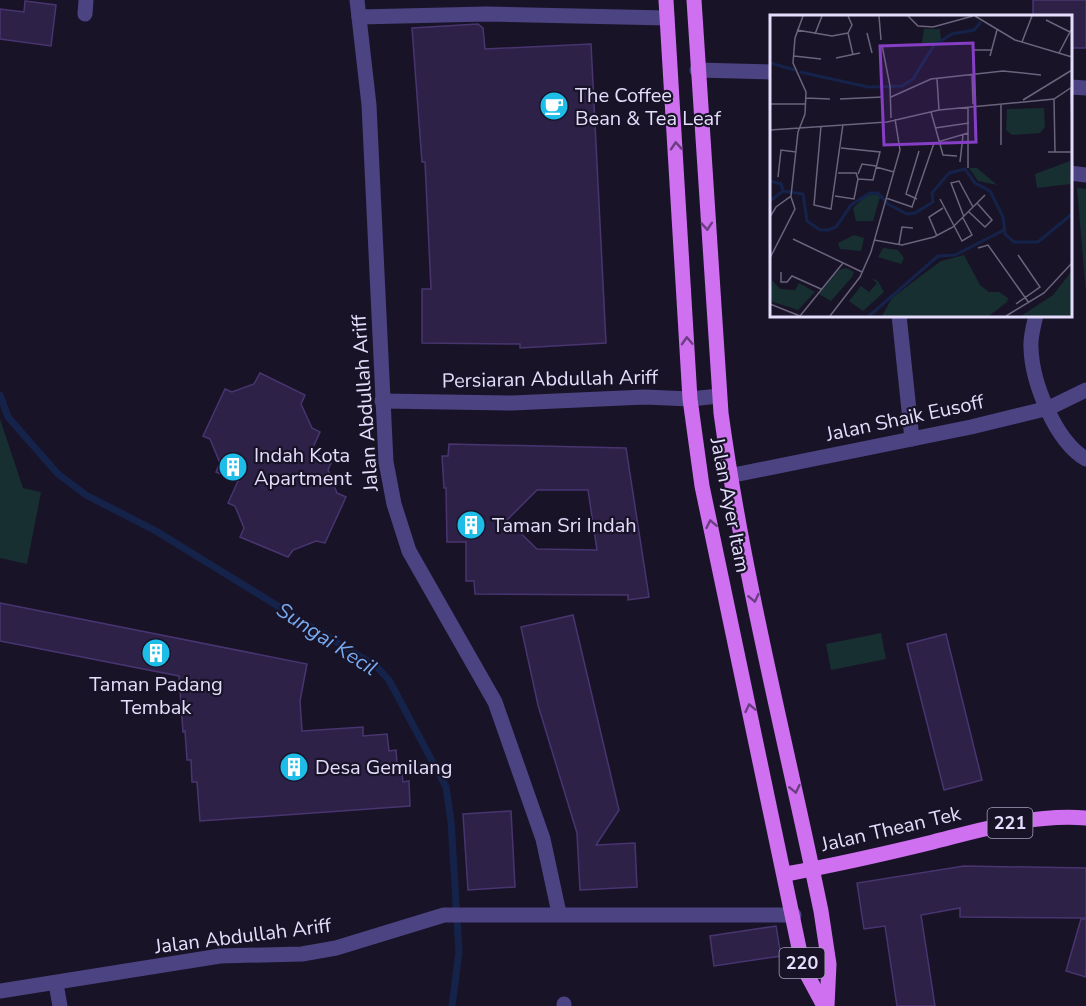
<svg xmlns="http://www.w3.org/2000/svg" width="1086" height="1006" font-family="'Nunito Sans',sans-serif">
<rect width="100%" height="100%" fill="#191328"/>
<!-- green -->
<g fill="#172f31">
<polygon points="1077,188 1086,189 1086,293"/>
<polygon points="0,419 23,488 41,492 27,564 0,558"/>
<polygon points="881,633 886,659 831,670 826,644"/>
</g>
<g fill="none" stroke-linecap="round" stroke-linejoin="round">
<!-- stream -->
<polyline stroke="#15234a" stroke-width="7" points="0,395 8,417 58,474 86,495 156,531 377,667 389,680 446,787 451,821 459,952 452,1006"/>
</g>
<!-- building -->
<g fill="#2d2147" stroke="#483570" stroke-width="1.5" fill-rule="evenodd">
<polygon points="1033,0 1086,0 1086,48 1070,48 1070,16 1033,16"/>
<polygon points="25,1 56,5 51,46 0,39 0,9 24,12"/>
<polygon points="478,24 483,28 485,49 591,44 606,343 520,348 520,344 422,343 422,289 431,289 425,162 422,162 412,28"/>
<polygon points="260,373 305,395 301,404 312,428 320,432 311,452 332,461 328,470 337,493 346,497 325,543 316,541 293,550 288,557 240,537 244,528 235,506 228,503 238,481 216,472 220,463 210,439 203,436 225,389 232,392 254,384"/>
<path d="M449 444 626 448 649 597 628 600V595L475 594 474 581H466V542H447L446 488H444L442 456H448ZM537 490H588L597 550 537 549 507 520Z"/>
<polygon points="0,603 307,664 300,701 302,731 363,727 363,736 387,734 389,751 396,750 398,774 402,774 403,782 409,781 410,806 200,821 197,782 192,782 191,760 187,760 185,731 183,732 179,676 0,641"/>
<polygon points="573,615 619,810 596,845 635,843 637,887 580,890 577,833 538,705 521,627"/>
<polygon points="946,634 982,780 944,790 907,644"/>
<polygon points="511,811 515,887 468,890 463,814"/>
<polygon points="964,866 1086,868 1086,918 960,917 960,908 921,915 935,1006 897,1006 885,926 864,929 857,883"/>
<polygon points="1081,919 1086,919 1086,977 1066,971"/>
<polygon points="776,926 781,956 714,966 710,936"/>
</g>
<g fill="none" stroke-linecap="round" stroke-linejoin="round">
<!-- street -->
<g stroke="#4c4382" stroke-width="15">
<polyline points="357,0 369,105 386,462 394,504 409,551 495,702 543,839 559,913"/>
<polyline points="85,14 86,0"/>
<polyline points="359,17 486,14 667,18"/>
<polyline points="697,70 771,72"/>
<polyline points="1070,87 1086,88"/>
<polyline points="1070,173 1086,175"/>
<polyline points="899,315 912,439"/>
<path d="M1036 315C1034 325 1030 337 1031 348 1032 382 1055 441 1086 459"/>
<polyline points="382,401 512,403 645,397 690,399 719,396"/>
<polyline points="729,476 971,427 1049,408 1086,390"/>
<polyline points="56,984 60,1006"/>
<polyline points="0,991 220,956 302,954 336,948 444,915 794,915"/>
<polyline points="564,1006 564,1004"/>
</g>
<!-- primary -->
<g stroke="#cf70f0" stroke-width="15">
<polyline points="666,0 690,399 702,486 803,967 824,1006"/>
<path d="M694 0 721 413C744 581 787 746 821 911L829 964 827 1006"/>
<path d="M786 874C835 865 884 854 933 842 984 829 1033 814 1086 818"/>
</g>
</g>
<!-- one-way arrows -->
<defs><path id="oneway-chevron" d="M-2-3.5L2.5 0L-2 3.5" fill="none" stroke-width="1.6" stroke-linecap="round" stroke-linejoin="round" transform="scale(1.5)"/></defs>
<g stroke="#6b3d82">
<use href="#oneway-chevron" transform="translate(676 146) rotate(-94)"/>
<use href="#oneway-chevron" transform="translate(707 226) rotate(86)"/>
<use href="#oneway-chevron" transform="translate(687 341) rotate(-93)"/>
<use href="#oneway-chevron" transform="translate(711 524) rotate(-102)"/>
<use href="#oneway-chevron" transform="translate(754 598) rotate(78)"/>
<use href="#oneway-chevron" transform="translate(750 708) rotate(-102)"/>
<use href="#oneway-chevron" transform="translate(795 789) rotate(78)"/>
</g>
<!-- icons -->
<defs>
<g id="cafe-disc" transform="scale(1.5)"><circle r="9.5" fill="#1dbde8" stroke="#191328"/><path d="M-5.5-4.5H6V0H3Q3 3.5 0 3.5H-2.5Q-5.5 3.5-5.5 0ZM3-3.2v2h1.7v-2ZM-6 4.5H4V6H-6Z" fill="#fff"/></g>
<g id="building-disc" transform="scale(1.5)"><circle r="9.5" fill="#1dbde8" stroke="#191328"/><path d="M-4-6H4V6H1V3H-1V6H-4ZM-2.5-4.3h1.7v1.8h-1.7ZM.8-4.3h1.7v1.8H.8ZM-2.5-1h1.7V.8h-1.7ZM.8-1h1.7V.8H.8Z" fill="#fff"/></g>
</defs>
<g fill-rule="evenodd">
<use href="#cafe-disc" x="554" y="106"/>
<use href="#building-disc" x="233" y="467"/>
<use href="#building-disc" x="471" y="525"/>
<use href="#building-disc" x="156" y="653"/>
<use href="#building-disc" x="294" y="767"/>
</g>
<g text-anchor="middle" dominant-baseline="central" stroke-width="4.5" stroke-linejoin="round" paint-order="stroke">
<!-- shield labels -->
<g fill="#191328" stroke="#a7a0bc" stroke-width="1.5">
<rect x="987.5" y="808" width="45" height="30" rx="4.5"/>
<rect x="779.5" y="948" width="45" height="30" rx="4.5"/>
</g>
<g font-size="18" font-weight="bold" fill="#e4ddfc">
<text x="1010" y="823">221</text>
<text x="802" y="963">220</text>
</g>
<!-- poi labels -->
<g font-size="20" fill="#e4ddfc" stroke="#191328" text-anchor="start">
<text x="575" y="95">The Coffee<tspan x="575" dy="23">Bean &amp; Tea Leaf</tspan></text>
<text x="254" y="455">Indah Kota<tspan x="254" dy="23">Apartment</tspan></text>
<text x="492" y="525">Taman Sri Indah</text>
<text x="156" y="684" text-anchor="middle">Taman Padang<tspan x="156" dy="23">Tembak</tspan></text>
<text x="315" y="767">Desa Gemilang</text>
</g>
<!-- street labels -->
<g font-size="20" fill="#e4ddfc" stroke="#191328">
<text transform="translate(550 379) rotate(-1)">Persiaran Abdullah Ariff</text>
<text transform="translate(365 403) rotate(-94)">Jalan Abdullah Ariff</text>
<text transform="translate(905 418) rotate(-12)">Jalan Shaik Eusoff</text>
<text transform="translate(730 505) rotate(79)">Jalan Ayer Itam</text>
<text transform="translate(891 829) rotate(-13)">Jalan Thean Tek</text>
<text transform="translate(243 936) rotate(-7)">Jalan Abdullah Ariff</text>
</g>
<!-- water labels -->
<g font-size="21" font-style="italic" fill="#76aaf1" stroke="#191328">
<text transform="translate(327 639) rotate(33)">Sungai Kecil</text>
</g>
</g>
<!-- overview -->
<g transform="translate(770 15)">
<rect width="302" height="302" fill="#191328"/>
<path d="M154 14H170L171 26 151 32ZM274 93 275 112 270 118 242 120 236 115 237 94ZM300 146 301 169 267 173 265 159ZM199 153H207L227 170 208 166ZM107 179 110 182 103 206H86L83 193 97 180ZM84 220 94 223 91 236 70 234 68 228ZM113 233 128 235 134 243 131 249 108 242ZM194 240 210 270 219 277H229L238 283 237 287 219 301H112L122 283 152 260 171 246ZM76 253 84 257 82 262 61 286 49 279 69 255ZM301 257V301H251L283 280ZM101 263 108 266 114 277 93 296 79 286 91 271 99 277 107 268ZM2 265 10 274 25 275 29 268 45 277 28 295 0 286Z" fill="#172f31"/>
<path fill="none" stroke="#15234a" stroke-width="3" d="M0 48 25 55M30 57 98 72 132 71 143 64 164 30 182 19 204 15 211 7M0 166 11 169 13 176M0 186 13 176 33 179 37 206 50 215H58L66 212 81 190 100 178H108L118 189 137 199 145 198 163 187 162 178 179 158 195 154 205 168 220 176 233 202 235 219 244 227H268L302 199M99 301 168 241 185 240 234 215"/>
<path fill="none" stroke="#6a647d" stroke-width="1.5" d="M109 1 111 25M138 1 148 11 163 12 203 1M205 1 245 25 302 42M276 5 300 17M27 15 62 21 78 18M78 18 83 40M78 18 82 10 78 1M97 18 102 38M45 19 52 1M252 27 262 1M112 30 120 71 121 103M202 35H221M289 38 301 15M24 41 51 44M220 41 227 15M66 43 90 38M202 60 203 89M167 64 169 95M301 74 302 121M121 82 161 64 233 56 271 60M36 83 60 84M70 84 112 82M284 84 285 137M253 85 302 55M0 89H36M161 97 173 140 187 141M51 111 44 190 61 194 73 109M165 113 199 108M0 115 117 107 169 95 284 84 302 72M231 130V89M71 133 110 137 103 165 88 164M278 137H302M190 147 193 120M106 152 124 157M198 153V92M88 159 92 149 106 151M8 162 11 135 26 137M65 181 84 184 88 164 86 158H68M116 183 142 192 164 128 198 118M147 184 136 179 149 136M170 184 192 226 202 220 193 203M199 197 215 212 222 205 207 188M0 202 6 192 21 181 28 117 35 99 36 77 23 48 25 23 33 1M194 202 181 168 189 166 203 192M167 221 159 202 173 193M23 224 92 257M104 225 132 230 164 222 183 212 215 180M129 229 132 212 143 213M208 233 218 230 259 288M0 243 25 194 21 182M11 257V267H17L22 261 51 274M0 289 30 301M246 289 270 272 248 240M30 301 73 248M60 301 90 262 101 237 130 135 125 104M236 301 274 278 302 248"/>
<path fill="#863ec5" fill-opacity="0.15" stroke="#863ec5" stroke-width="3" d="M203 28 206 127 114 130 110 31Z"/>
<rect width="302" height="302" fill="none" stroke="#e4ddfc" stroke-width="3"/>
</g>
</svg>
